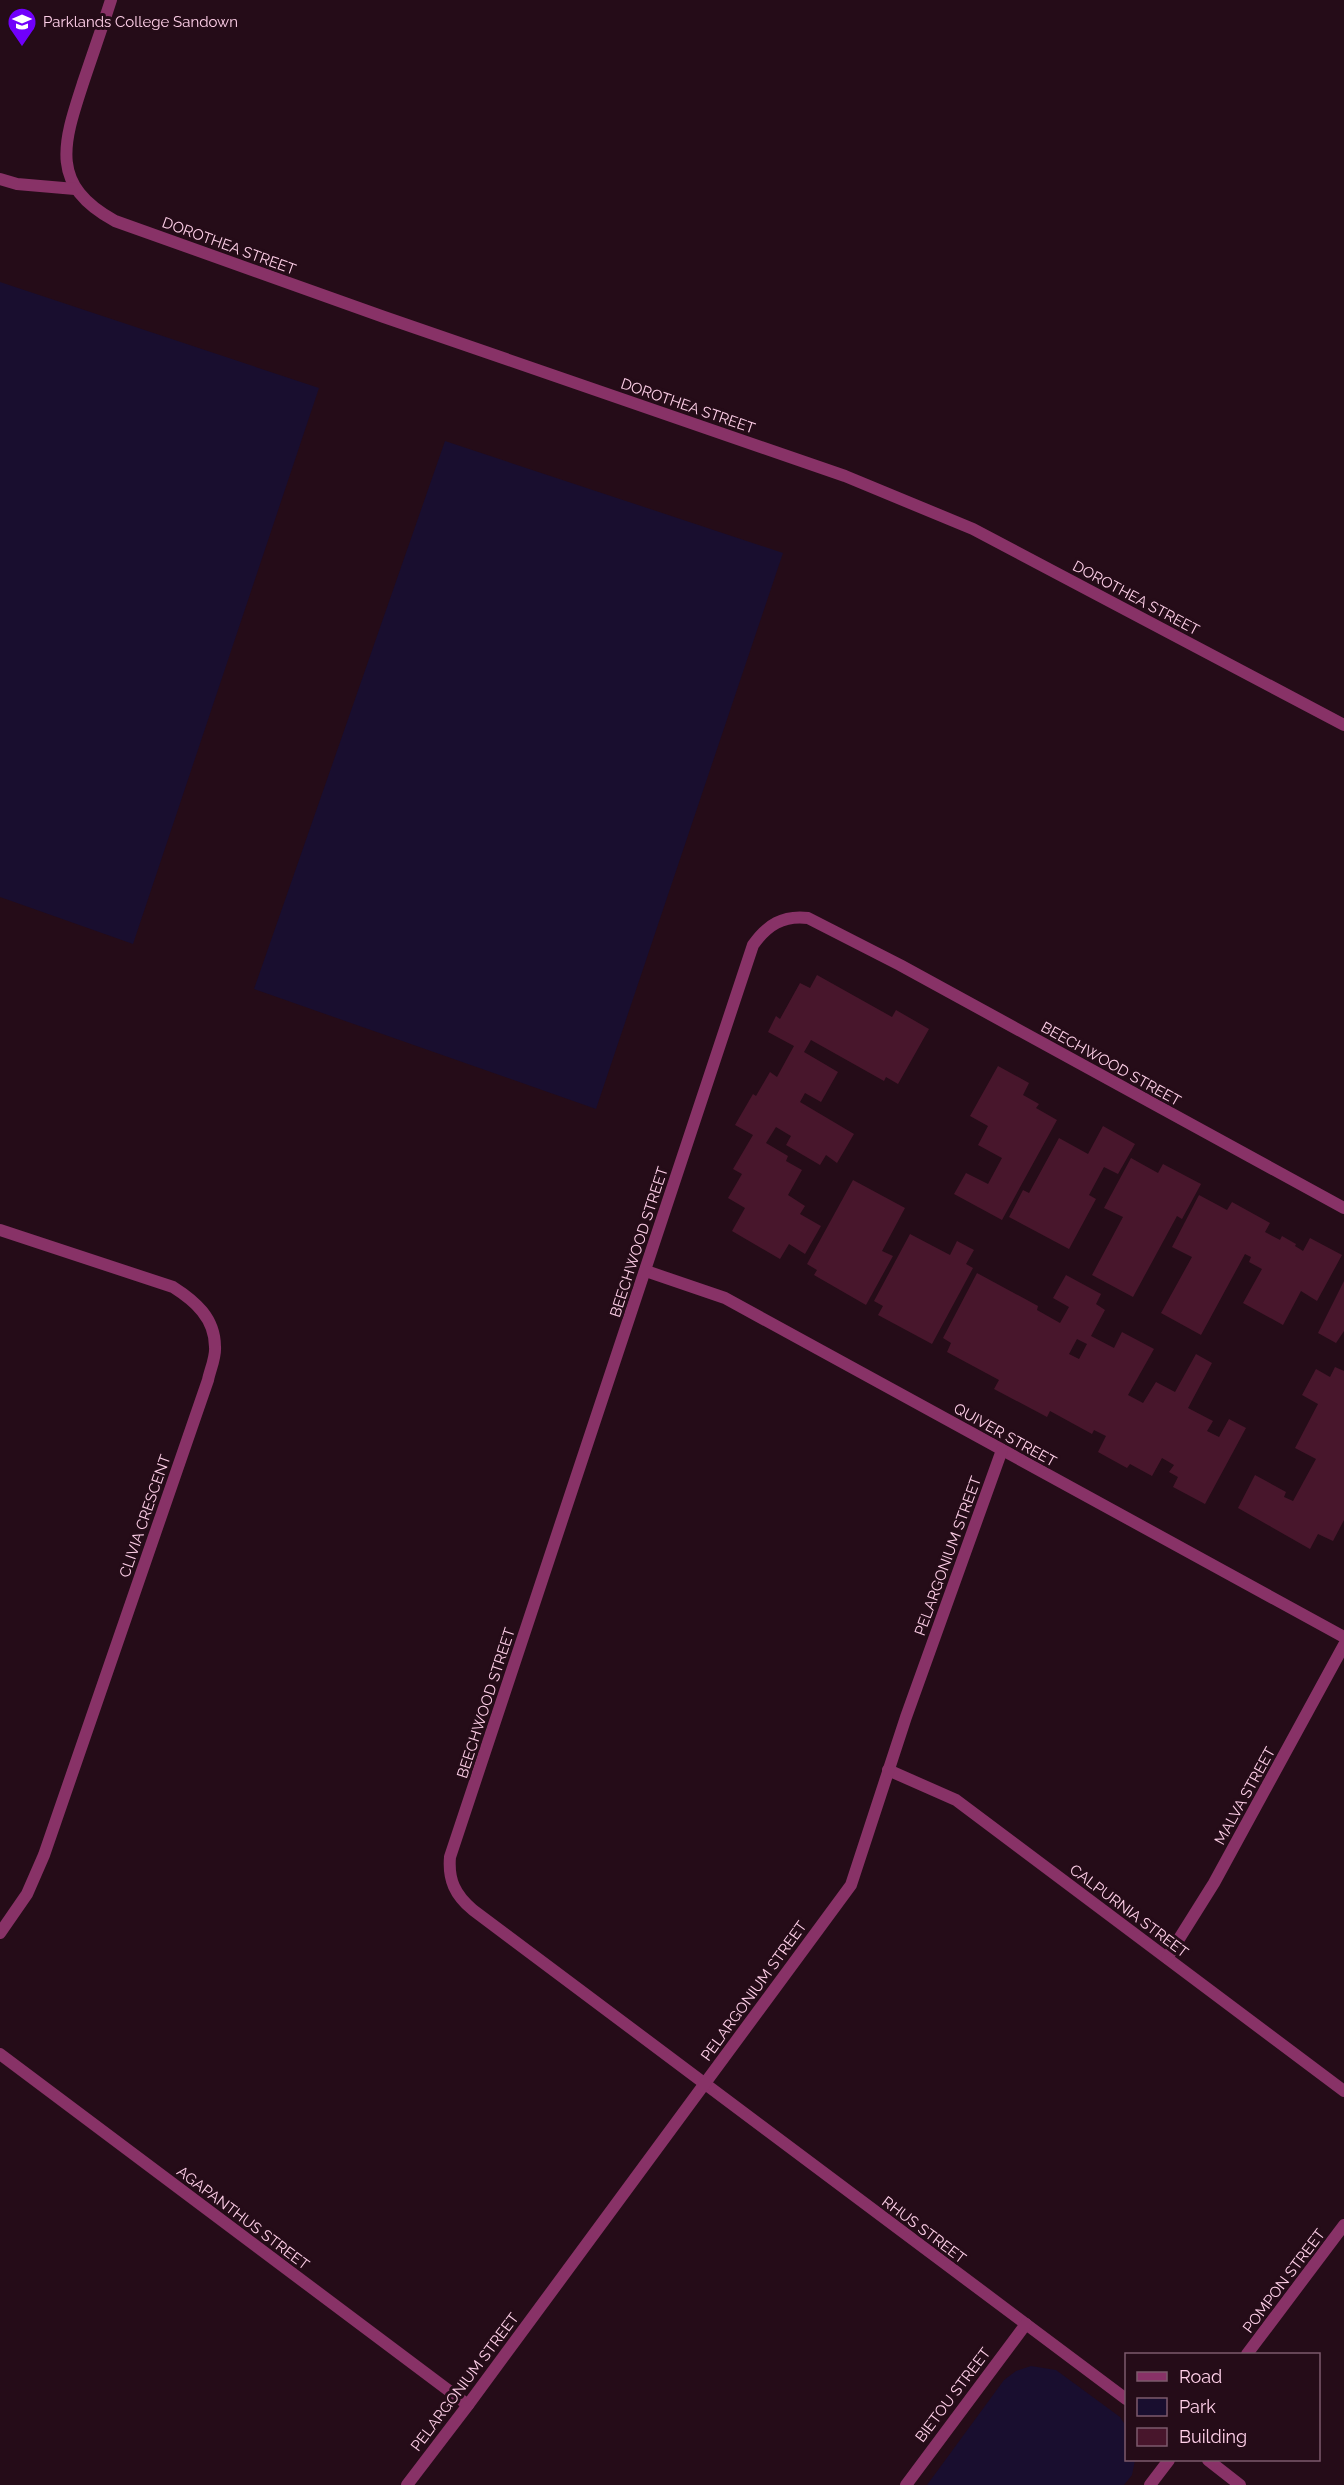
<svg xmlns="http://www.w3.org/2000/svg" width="1344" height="2485" font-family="Raleway,sans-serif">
<rect width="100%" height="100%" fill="#250c18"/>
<!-- green -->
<g fill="#190e2f">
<polygon points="0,282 319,388 133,944 0,897"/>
<polygon points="445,441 783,553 596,1109 254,989"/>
<polygon points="1031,2366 1056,2370 1120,2417 1126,2426 1126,2460 1135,2460 1132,2475 1124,2485 927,2485 1004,2380 1016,2371"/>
</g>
<!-- building -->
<g fill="#48162c" fill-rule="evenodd">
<polygon points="817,975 892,1017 896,1010 929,1029 898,1084 886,1077 884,1081 811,1040 804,1052 838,1072 821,1102 805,1093 800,1102 854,1134 837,1163 826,1155 820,1165 786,1145 791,1136 776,1127 766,1143 788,1156 786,1161 802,1170 788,1195 805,1206 800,1214 821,1226 805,1254 789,1244 780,1259 732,1231 745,1208 728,1198 742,1174 733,1169 753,1135 735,1125 753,1094 756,1096 770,1072 777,1077 794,1046 768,1032 776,1016 780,1019 800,983 810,988"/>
<polygon points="998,1066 1029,1083 1023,1095 1039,1104 1036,1108 1057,1120 1002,1220 954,1194 966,1173 988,1184 1002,1158 978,1145 988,1126 970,1116"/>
<polygon points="1103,1126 1135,1144 1118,1174 1104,1167 1089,1195 1096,1199 1069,1249 1009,1217 1023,1190 1029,1193 1059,1138 1088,1154"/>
<polygon points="1131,1158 1158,1173 1163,1164 1201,1184 1182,1219 1177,1216 1133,1297 1092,1275 1123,1217 1104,1208"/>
<polygon points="853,1180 905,1208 882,1251 893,1256 866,1305 814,1275 817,1270 807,1264"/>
<polygon points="1199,1195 1227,1210 1232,1202 1270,1223 1265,1232 1280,1240 1282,1236 1296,1244 1295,1246 1303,1251 1310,1238 1342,1255 1317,1301 1301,1291 1283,1325 1243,1303 1262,1269 1249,1262 1251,1257 1245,1254 1201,1335 1161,1313 1192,1257 1172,1247"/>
<polygon points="910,1234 950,1255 957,1241 974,1250 966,1264 973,1268 932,1344 878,1315 883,1306 874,1301"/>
<path d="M977 1273 1038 1306 1037 1310 1060 1323 1069 1307 1053 1298 1066 1275 1101 1294 1096 1304 1105 1310 1091 1336 1114 1348 1122 1332 1154 1349 1128 1395 1143 1403 1156 1382 1175 1392 1196 1354 1212 1363 1188 1408 1213 1421 1207 1431 1219 1437 1229 1419 1246 1428 1205 1504 1173 1487 1178 1477 1169 1472 1174 1465 1162 1458 1152 1476 1130 1464 1127 1468 1098 1452 1106 1436 1094 1430 1092 1434 1050 1411 1047 1417 994 1389 999 1380 947 1352 951 1343 943 1338ZM1077 1339 1087 1344 1079 1359 1069 1354Z"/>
<polygon points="1344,1281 1344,1331 1336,1343 1318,1333"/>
<polygon points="1335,1367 1344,1371 1344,1520 1333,1541 1318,1534 1310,1549 1238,1508 1255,1475 1286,1492 1284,1497 1293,1501 1316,1459 1295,1448 1318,1404 1302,1395 1316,1369 1330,1377"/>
</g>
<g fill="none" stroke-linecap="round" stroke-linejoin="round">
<!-- minor -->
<g stroke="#883267" stroke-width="12">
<path d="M111 0C102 28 92 56 83 83 63 144 49 185 115 221L384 317 845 476 973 529 1344 725"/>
<polyline points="0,179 17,184 75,189"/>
<path d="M0 1230 173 1287C195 1301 215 1318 215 1347 216 1357 210 1370 208 1380L44 1855 27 1894 0 1933"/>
<polyline points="646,1271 725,1298 1344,1637"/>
<polyline points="888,1770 956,1800 1344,2091"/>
<polyline points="1167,1958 1214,1883 1344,1645"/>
<polyline points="0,2054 468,2405"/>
<polyline points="1247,2354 1344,2225"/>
<path d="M1126 2399 473 1910C455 1895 448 1880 450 1857L753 945C767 925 783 915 808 918L900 965 1344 1208"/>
<polyline points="1208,2460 1240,2485"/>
<polyline points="407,2485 468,2405 851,1885 906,1717 1002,1450"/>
<polyline points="906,2485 1026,2324"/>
<polyline points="1150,2485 1169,2460"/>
</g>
</g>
<!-- icons -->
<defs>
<g id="school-pin" transform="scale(1.5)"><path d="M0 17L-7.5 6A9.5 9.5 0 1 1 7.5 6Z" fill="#7000fb" stroke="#250c18"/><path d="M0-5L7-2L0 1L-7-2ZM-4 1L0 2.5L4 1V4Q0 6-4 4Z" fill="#fff"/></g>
</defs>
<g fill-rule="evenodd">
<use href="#school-pin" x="22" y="22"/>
</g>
<g text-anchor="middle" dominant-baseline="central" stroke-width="6" stroke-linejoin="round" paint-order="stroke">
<!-- poi labels -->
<g font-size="15" fill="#ffd0e9" stroke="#250c18" text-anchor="start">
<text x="43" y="22">Parklands College Sandown</text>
</g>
<!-- street labels -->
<g font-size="15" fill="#ffd0e9" stroke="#250c18">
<text transform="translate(229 246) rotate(20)">DOROTHEA STREET</text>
<text transform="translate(688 406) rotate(19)">DOROTHEA STREET</text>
<text transform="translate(1136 598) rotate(28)">DOROTHEA STREET</text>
<text transform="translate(1111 1064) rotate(29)">BEECHWOOD STREET</text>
<text transform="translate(639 1242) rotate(-72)">BEECHWOOD STREET</text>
<text transform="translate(1005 1435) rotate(29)">QUIVER STREET</text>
<text transform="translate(145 1516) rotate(-71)">CLIVIA CRESCENT</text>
<text transform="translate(948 1556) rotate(-70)">PELARGONIUM STREET</text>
<text transform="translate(486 1703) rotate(-72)">BEECHWOOD STREET</text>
<text transform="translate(1245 1796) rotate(-61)">MALVA STREET</text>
<text transform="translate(1129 1911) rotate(37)">CALPURNIA STREET</text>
<text transform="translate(754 1991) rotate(-54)">PELARGONIUM STREET</text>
<text transform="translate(243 2218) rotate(37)">AGAPANTHUS STREET</text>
<text transform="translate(924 2230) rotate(37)">RHUS STREET</text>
<text transform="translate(1284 2281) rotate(-53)">POMPON STREET</text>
<text transform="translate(465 2382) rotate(-53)">PELARGONIUM STREET</text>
<text transform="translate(953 2395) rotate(-53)">BIETOU STREET</text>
</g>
</g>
<!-- legend -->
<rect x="1125" y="2353" width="195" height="108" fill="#250c18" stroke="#7c5a6c" stroke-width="1.5"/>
<rect x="1137" y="2372" width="30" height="9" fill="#883267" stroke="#7c5a6c" stroke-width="1.5"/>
<text x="1179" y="2383" font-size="18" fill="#ffd0e9">Road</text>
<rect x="1137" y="2398" width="30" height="18" fill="#190e2f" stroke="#7c5a6c" stroke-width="1.5"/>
<text x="1179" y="2413" font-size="18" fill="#ffd0e9">Park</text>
<rect x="1137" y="2428" width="30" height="18" fill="#48162c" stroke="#7c5a6c" stroke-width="1.5"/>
<text x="1179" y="2443" font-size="18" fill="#ffd0e9">Building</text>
</svg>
